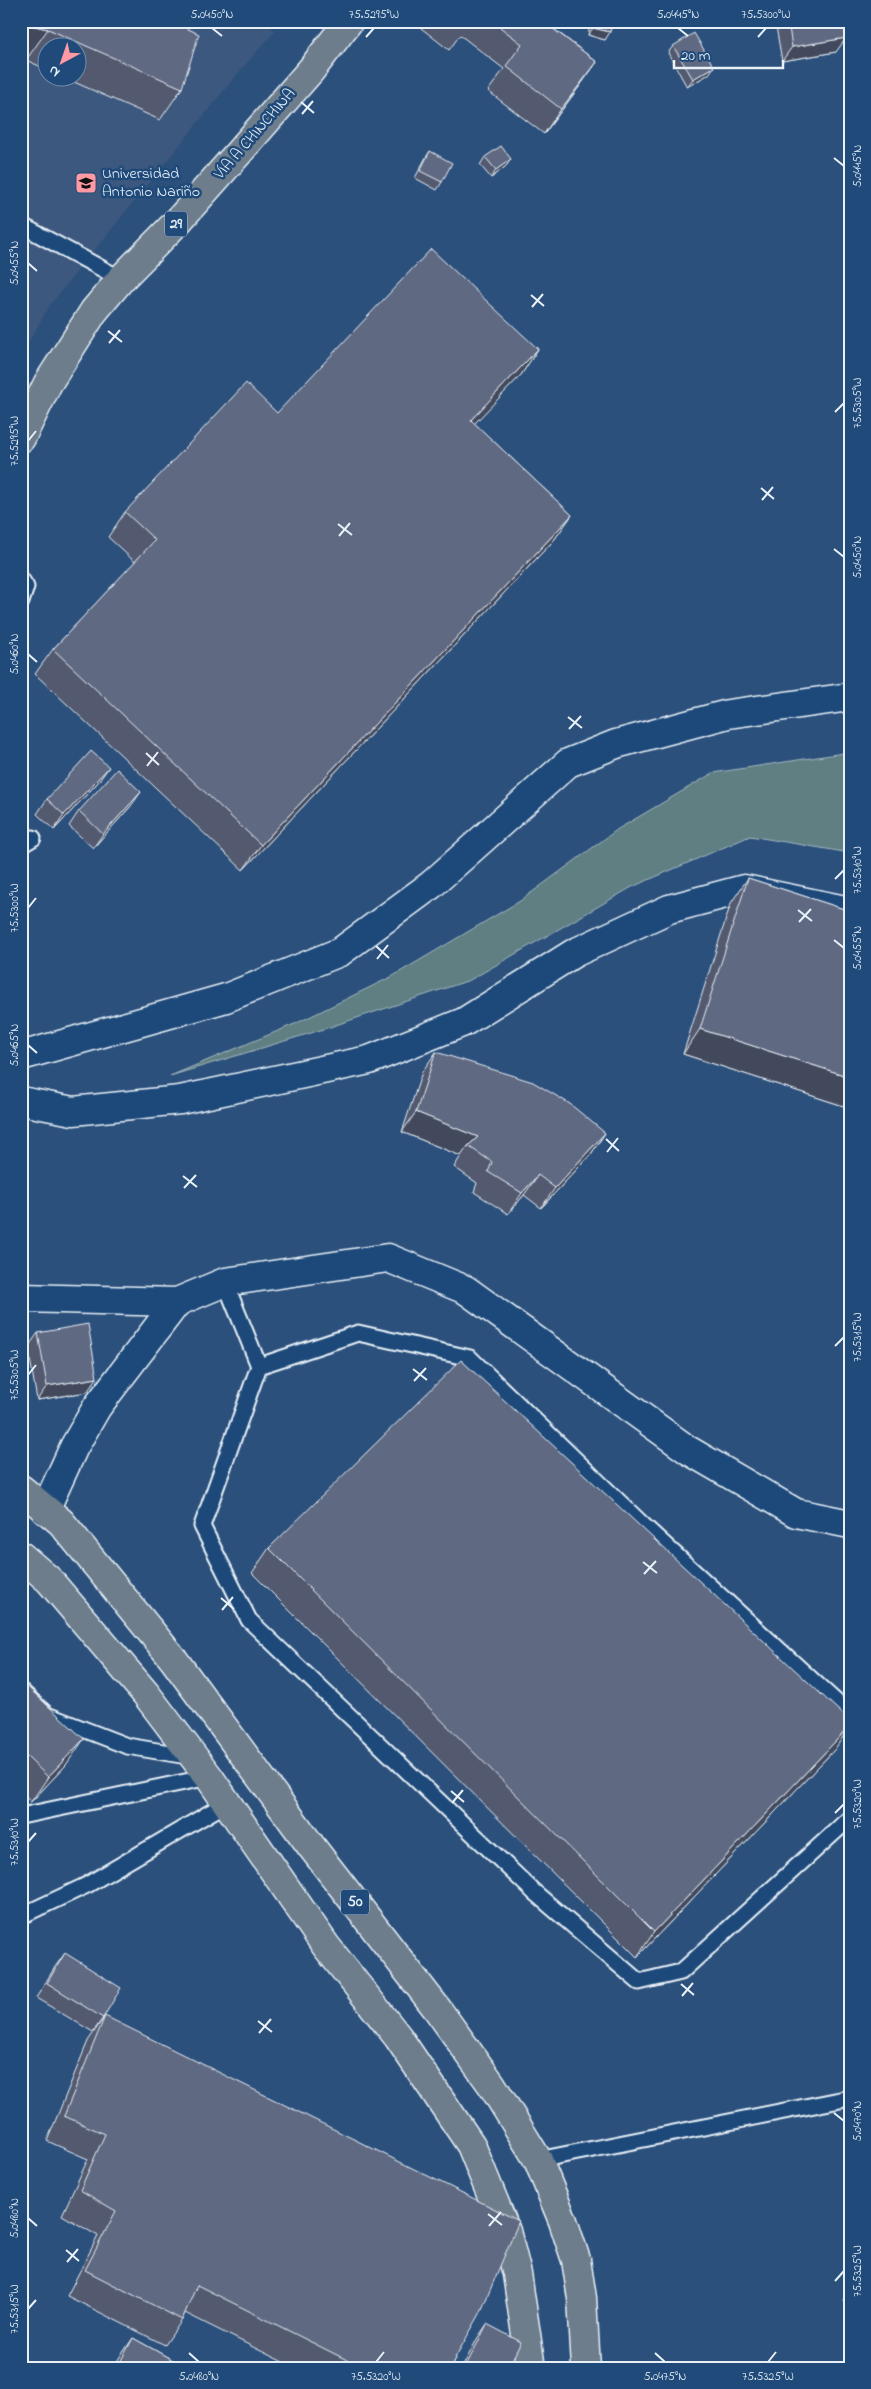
<svg xmlns="http://www.w3.org/2000/svg" width="871" height="2389" font-family="'Indie Flower',sans-serif">
<rect width="100%" height="100%" fill="#2c507c"/>
<filter id="ink" filterUnits="userSpaceOnUse"><feTurbulence type="fractalNoise" baseFrequency=".02" numOctaves="2"/><feDisplacementMap in="SourceGraphic" scale="10" xChannelSelector="R" yChannelSelector="G"/><feConvolveMatrix kernelMatrix="1 2 1 2 8 2 1 2 1" color-interpolation-filters="sRGB"/></filter>
<g filter="url(#ink)">
<!-- built -->
<path fill="#3c587e" fill-rule="evenodd" d="M21 21H266L275 31 239 72 50 305 21 355ZM48 48H78V78H48Z"/>
<!-- green -->
<polygon fill="#5f7f83" stroke="#a4b8be" points="850,752 850,853 750,836 632,887 470,980 324,1029 170,1076 297,1023 393,976 520,901 618,829 713,773"/>
<g fill="none" stroke-linecap="round" stroke-linejoin="round">
<!-- lane casing -->
<g stroke="#e8f1f8" stroke-width="19">
<g id="lane">
<polyline points="21,225 121,279"/>
<polyline points="21,579 26,587 21,602"/>
<polyline points="21,845 33,838"/>
<polyline points="225,1282 259,1366 202,1526 249,1620 534,1892 639,1982 681,1972 850,1818"/>
<polyline points="259,1366 358,1333 470,1358 643,1525 835,1701 850,1720"/>
<polyline points="21,1691 47,1715 127,1746 193,1757"/>
<polyline points="21,1816 209,1777"/>
<polyline points="21,1916 87,1885 225,1804"/>
<polyline points="538,2160 850,2098"/>
</g>
</g>
<!-- street casing -->
<g stroke="#e8f1f8" stroke-width="31">
<g id="street">
<polyline points="21,1056 226,998 340,952 431,885 568,763 616,744 728,714 850,697"/>
<polyline points="21,1101 73,1111 180,1100 369,1060 464,1022 574,953 669,909 744,889 850,911"/>
<polyline points="21,1298 177,1302 225,1282 388,1258 466,1290 688,1450 796,1513 850,1524"/>
<polyline points="45,1510 74,1447 97,1407 177,1302"/>
</g>
</g>
<!-- primary casing -->
<g stroke="#e8f1f8" stroke-width="31">
<polyline id="primary" points="21,438 48,383 94,311 121,279 179,220 241,150 311,70 349,21"/>
</g>
<!-- highway casing -->
<g stroke="#e8f1f8" stroke-width="31">
<g id="highway">
<polyline points="21,1489 61,1522 174,1660 311,1846 438,2010 492,2085 538,2160 563,2221 576,2260 582,2298 586,2368"/>
<polyline points="21,1556 49,1580 146,1694 209,1777 326,1946 398,2037 471,2145 506,2231 517,2274 531,2368"/>
</g>
</g>
<!-- lane -->
<use href="#lane" stroke="#1f4a7a" stroke-width="15"/>
<!-- street -->
<use href="#street" stroke="#1f4a7a" stroke-width="28"/>
<!-- primary -->
<use href="#primary" stroke="#6d7d8c" stroke-width="28"/>
<!-- highway -->
<use href="#highway" stroke="#6d7d8c" stroke-width="28"/>
</g>
<!-- wall -->
<g fill="#535a70" stroke="#e8f1f8">
<polygon points="21,21 171,21 182,88 160,120 65,78 78,78 78,48 48,48 48,70 26,60 21,59"/>
<polygon points="412,21 559,21 554,29 597,62 579,87 544,134 488,91 504,69 460,35 449,50"/>
<polygon points="591,21 613,21 605,40 588,35"/>
<polygon points="775,21 843,21 836,52 782,61"/>
<polygon points="673,46 709,74 687,87 668,53"/>
<polygon points="430,151 442,182 437,190 415,178 425,159"/>
<polygon points="485,157 511,159 506,166 491,178 480,165"/>
<polygon points="538,349 521,375 474,423 572,515 554,540 243,870 35,674 53,649 135,562 108,537 125,512 277,413"/>
<polygon points="99,781 54,830 37,814 47,799"/>
<polygon points="131,806 93,848 69,826 79,811"/>
<polygon points="748,878 850,911 850,1108 683,1054 731,903"/>
<polygon points="436,1052 605,1133 591,1154 541,1208 524,1195 508,1214 474,1192 477,1183 454,1167 461,1156 402,1132 422,1072"/>
<polygon points="38,1333 87,1392 37,1400 28,1347"/>
<polygon points="269,1548 835,1749 637,1957 252,1573"/>
<polygon points="21,1681 66,1765 31,1802 21,1793"/>
<polygon points="65,1953 103,2018 93,2032 36,1998 55,1967"/>
<polygon points="105,2016 456,2356 451,2368 295,2368 185,2313 182,2320 165,2345 67,2296 98,2236 62,2215 88,2159 47,2141 88,2041"/>
<polygon points="850,2292 850,2309 844,2300"/>
<polygon points="487,2324 508,2368 462,2368 477,2339"/>
<polygon points="133,2338 187,2368 114,2368 119,2358"/>
</g>
<!-- shaded-wall -->
<g fill="#434a5b" stroke="#e8f1f8">
<polygon points="558,21 559,21 535,53"/>
<polygon points="21,23 48,29 26,60 21,59"/>
<polygon points="593,28 610,32 605,40 588,35"/>
<polygon points="846,38 836,52 782,61 792,47"/>
<polygon points="597,62 579,87 544,134 561,109"/>
<polygon points="714,67 709,74 687,87 693,79"/>
<polygon points="511,159 506,166 491,178 496,170"/>
<polygon points="538,349 521,375 454,445 471,420"/>
<polygon points="572,515 554,540 243,870 261,845"/>
<polygon points="109,767 99,781 54,830 64,815"/>
<polygon points="141,792 131,806 93,848 103,834"/>
<polygon points="700,1029 850,1077 850,1108 683,1054"/>
<polygon points="416,1112 478,1137 468,1146 461,1156 402,1132"/>
<polygon points="605,1133 591,1154 541,1208 555,1188"/>
<polygon points="538,1175 524,1195 508,1214 522,1193"/>
<polygon points="97,1378 87,1392 37,1400 47,1386"/>
<polygon points="850,1726 835,1749 637,1957 654,1932"/>
<polygon points="84,1739 66,1765 31,1802 48,1777"/>
</g>
<!-- building -->
<g fill="#606982" stroke="#e8f1f8">
<polygon points="21,21 171,21 199,34 182,88 48,29 21,23"/>
<polygon points="462,21 469,21 467,24"/>
<polygon points="492,21 558,21 552,28 597,62 561,109 506,66 522,44"/>
<polygon points="595,21 613,21 610,32 593,28"/>
<polygon points="788,21 843,21 846,38 792,47"/>
<polygon points="694,33 714,67 693,79 673,46"/>
<polygon points="501,146 511,159 496,170 485,157"/>
<polygon points="430,151 452,163 442,182 420,171"/>
<polygon points="431,249 538,349 471,420 572,515 261,845 53,649 155,540 125,512 246,383 277,413"/>
<polygon points="91,751 109,767 64,815 47,799"/>
<polygon points="117,769 141,792 103,834 79,811"/>
<polygon points="748,878 850,911 850,1077 700,1029"/>
<polygon points="436,1052 533,1082 570,1104 605,1133 555,1188 538,1175 522,1193 488,1172 492,1162 468,1146 478,1137 416,1112"/>
<polygon points="88,1324 97,1378 47,1386 38,1333"/>
<polygon points="461,1360 850,1721 850,1726 654,1932 269,1548"/>
<polygon points="21,1681 84,1739 48,1777 27,1757 21,1763"/>
<polygon points="65,1953 121,1988 103,2018 47,1983"/>
<polygon points="105,2016 519,2221 480,2314 456,2356 451,2368 363,2368 197,2285 182,2320 85,2270 116,2211 80,2190 105,2134 64,2116"/>
<polygon points="487,2324 521,2342 508,2368 465,2368"/>
<polygon points="21,2333 26,2368 21,2368"/>
<polygon points="133,2338 187,2368 117,2368"/>
</g>
</g>
<!-- ticks -->
<path fill="none" stroke="#e8f1f8" stroke-width="2" d="M212 28 222 36M678 28 688 36M366 37 374 28M758 37 766 28M301 102 314 113M302 114 313 101M834 158 844 166M28 263 37 271M531 295 544 306M532 307 543 294M108 331 122 342M109 343 120 330M835 412 844 403M28 441 36 431M761 488 774 499M762 500 773 487M338 524 352 535M339 536 350 523M834 549 844 557M28 654 37 662M568 717 582 728M569 729 581 716M146 753 159 765M147 766 158 752M835 879 844 870M28 908 36 898M798 910 812 921M799 922 811 909M834 940 844 948M376 946 389 958M377 959 388 945M28 1045 37 1053M606 1139 619 1151M607 1152 618 1138M183 1176 197 1187M184 1188 196 1175M835 1346 844 1337M413 1369 427 1380M28 1375 36 1365M414 1381 426 1368M643 1562 657 1573M644 1574 656 1561M221 1598 234 1609M222 1610 233 1597M451 1791 464 1802M452 1803 463 1790M835 1813 844 1804M28 1842 36 1833M681 1984 694 1995M682 1996 693 1983M258 2021 272 2032M259 2033 271 2019M834 2113 844 2121M488 2214 502 2225M28 2218 37 2226M489 2226 501 2212M66 2250 79 2261M67 2262 78 2249M835 2281 844 2271M28 2309 36 2300M189 2353 199 2362M655 2353 665 2362M376 2362 384 2352M768 2362 776 2352"/>
<!-- icons -->
<defs>
<g id="university-square" transform="scale(1.125)"><rect x="-9" y="-9" width="18" height="18" rx="4" fill="#ff9aa2" stroke="#1f4a7a"/><path d="M0-5L7-2L0 1L-7-2ZM-4 1L0 2.5L4 1V4Q0 6-4 4Z" fill="#111"/></g>
</defs>
<g fill-rule="evenodd">
<use href="#university-square" x="86" y="183"/>
</g>
<g text-anchor="middle" dominant-baseline="central" stroke-width="5" stroke-linejoin="round" paint-order="stroke">
<!-- shield labels -->
<g fill="#1f4a7a" stroke="#acbfd2" stroke-width="1">
<rect x="165" y="211.5" width="22" height="25" rx="4"/>
<rect x="341" y="1889.5" width="28" height="25" rx="4"/>
</g>
<g font-size="15" font-weight="bold" fill="#e8f1f8">
<text x="176" y="224">29</text>
<text x="355" y="1902">50</text>
</g>
<!-- street labels -->
<g font-size="16" fill="#e8f1f8" stroke="#1f4a7a">
<text transform="translate(255 134) rotate(-49)">VÍA A CHINCHINA</text>
</g>
<!-- poi labels -->
<g font-size="16" fill="#e8f1f8" stroke="#1f4a7a" text-anchor="start">
<text x="102" y="174">Universidad<tspan x="102" dy="18">Antonio Nariño</tspan></text>
</g>
</g>
<!-- margin -->
<rect width="871" height="2389" fill="none" stroke="#1f4a7a" stroke-width="55"/>
<!-- north arrow -->
<g transform="translate(62 62) rotate(220)"><circle r="24" fill="#1f4a7a" stroke="#6f8dac"/>
<path d="M0-4L9 19L0 12L-9 19Z" fill="#ff9aa2"/>
<text y="-8" font-size="14" font-weight="bold" text-anchor="middle" fill="#e8f1f8">N</text>
</g>
<!-- scale -->
<path d="M674 60v8h109v-8" fill="none" stroke="#e8f1f8" stroke-width="2.5"/>
<text x="681" y="60" font-size="15" fill="#e8f1f8" stroke="#1f4a7a" stroke-width="4" paint-order="stroke">20 m</text>
<rect x="28" y="28" width="816" height="2334" fill="none" stroke="#e8f1f8" stroke-width="2"/>
<g font-size="12" text-anchor="middle" fill="#e8f1f8">
<text x="212" y="18">5.0450°N</text>
<text x="374" y="18">75.5295°W</text>
<text x="678" y="18">5.0445°N</text>
<text x="766" y="18">75.5300°W</text>
<text transform="translate(857 166) rotate(-90)" y="4">5.0445°N</text>
<text transform="translate(14 263) rotate(-90)" y="4">5.0455°N</text>
<text transform="translate(857 403) rotate(-90)" y="4">75.5305°W</text>
<text transform="translate(14 441) rotate(-90)" y="4">75.5295°W</text>
<text transform="translate(857 557) rotate(-90)" y="4">5.0450°N</text>
<text transform="translate(14 654) rotate(-90)" y="4">5.0460°N</text>
<text transform="translate(857 870) rotate(-90)" y="4">75.5310°W</text>
<text transform="translate(14 908) rotate(-90)" y="4">75.5300°W</text>
<text transform="translate(857 948) rotate(-90)" y="4">5.0455°N</text>
<text transform="translate(14 1045) rotate(-90)" y="4">5.0465°N</text>
<text transform="translate(857 1337) rotate(-90)" y="4">75.5315°W</text>
<text transform="translate(14 1375) rotate(-90)" y="4">75.5305°W</text>
<text transform="translate(857 1804) rotate(-90)" y="4">75.5320°W</text>
<text transform="translate(14 1842) rotate(-90)" y="4">75.5310°W</text>
<text transform="translate(857 2121) rotate(-90)" y="4">5.0470°N</text>
<text transform="translate(14 2218) rotate(-90)" y="4">5.0480°N</text>
<text transform="translate(857 2271) rotate(-90)" y="4">75.5325°W</text>
<text transform="translate(14 2309) rotate(-90)" y="4">75.5315°W</text>
<text x="199" y="2380">5.0480°N</text>
<text x="376" y="2380">75.5320°W</text>
<text x="665" y="2380">5.0475°N</text>
<text x="768" y="2380">75.5325°W</text>
</g>
</svg>
